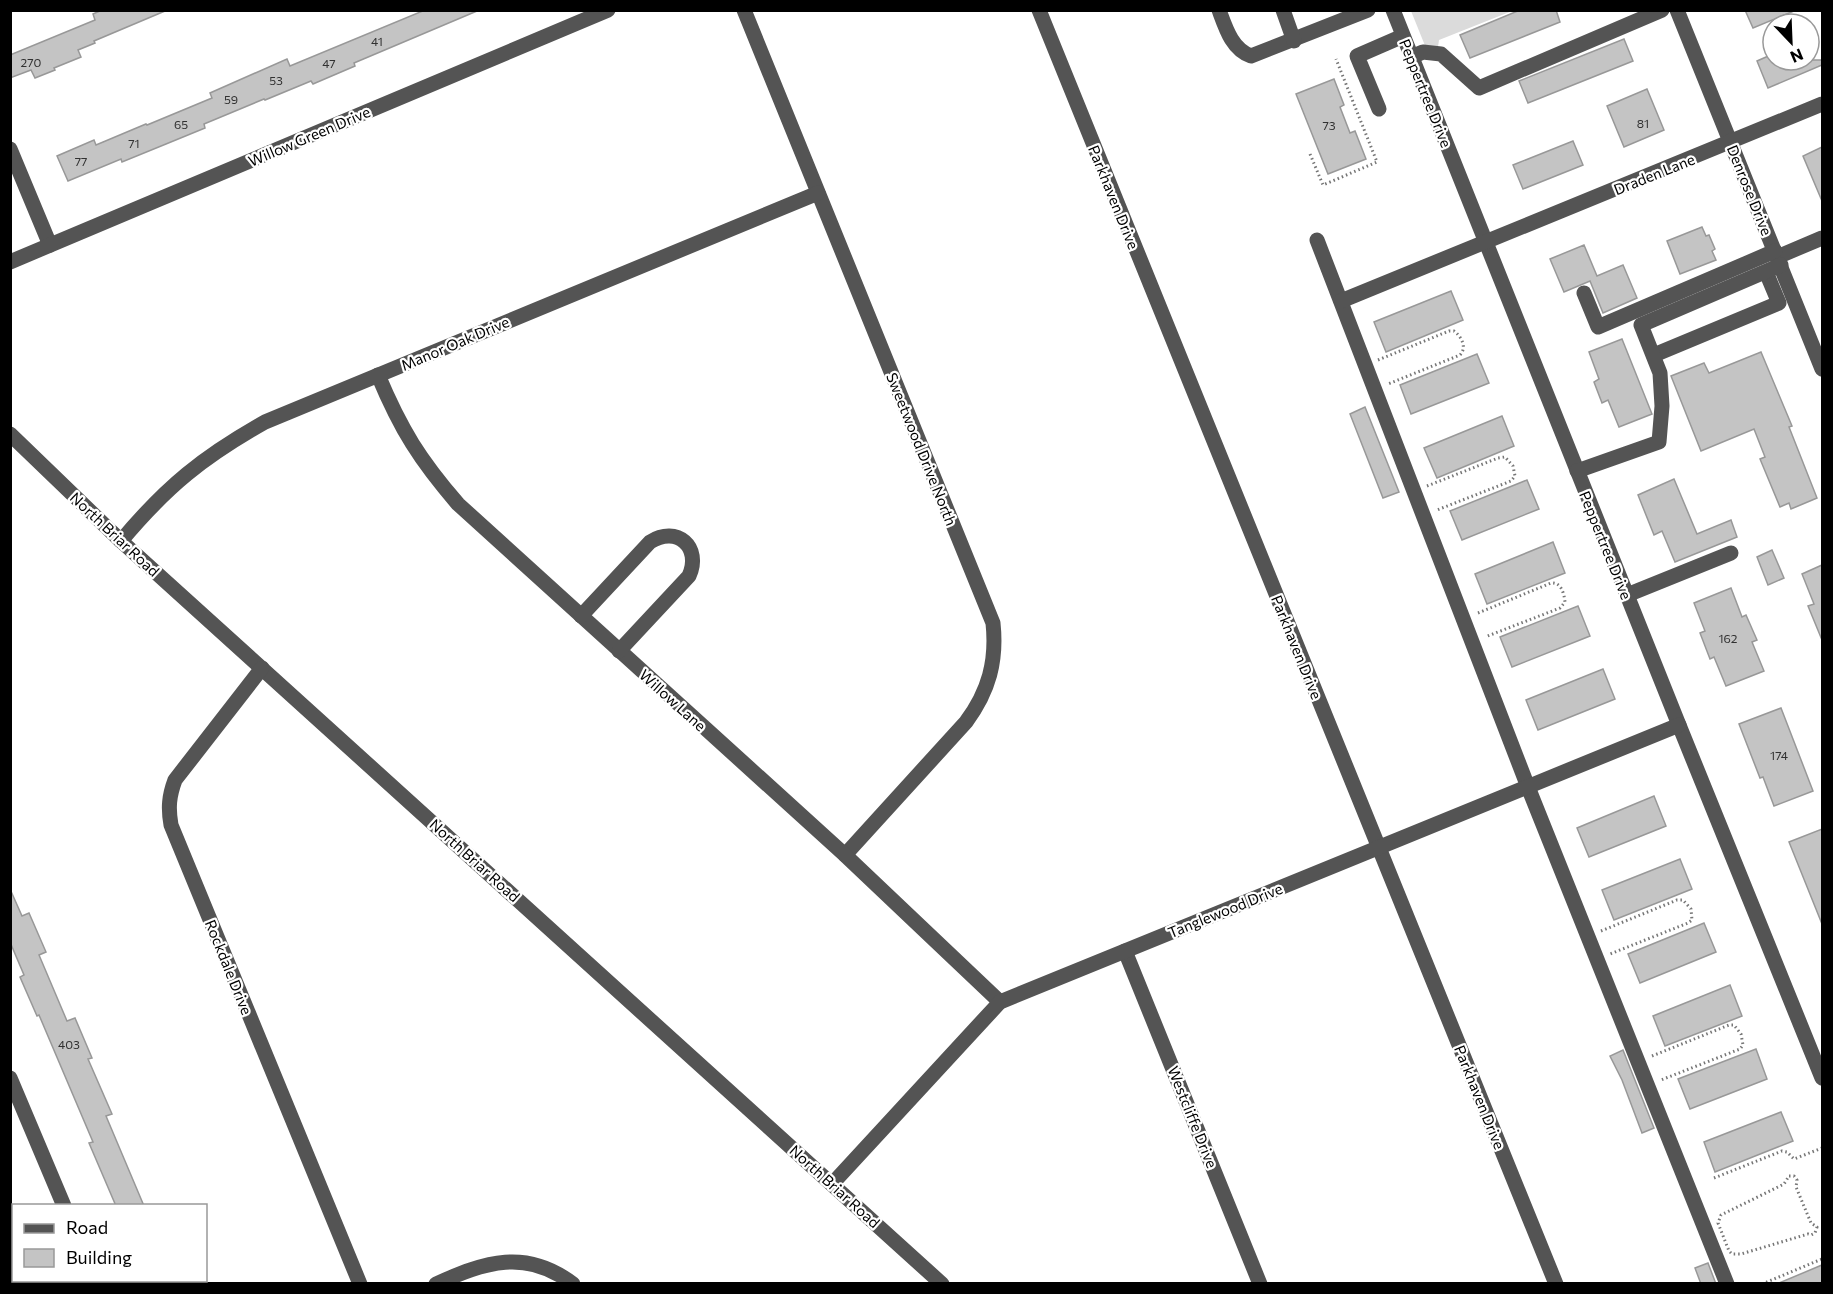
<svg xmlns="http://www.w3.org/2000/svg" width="1833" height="1294" font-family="Commissioner,sans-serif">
<rect width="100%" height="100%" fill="#fff"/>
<!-- green -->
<polygon fill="#dbdbdb" points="1411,11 1512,11 1439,40 1437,54 1428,53"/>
<!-- building -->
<g fill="#c4c4c4" stroke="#989898" stroke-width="1.5">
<polygon points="102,10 165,11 94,41 95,43 78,50 81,57 54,68 55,70 35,78 31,70 10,78 10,55 95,20 93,14"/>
<polygon points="425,10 477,11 354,63 355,66 313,84 311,81 265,100 264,99 204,124 205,128 166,144 122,162 121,159 68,181 57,156 94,140 96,145 146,124 147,125 212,98 210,93 287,59 290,66"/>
<polygon points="1520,10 1556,10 1560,22 1470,58 1460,35"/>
<polygon points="1745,10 1794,10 1794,11 1753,28"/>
<polygon points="1624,39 1633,61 1528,103 1519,81"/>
<polygon points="1773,54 1773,60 1822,60 1822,65 1768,88 1757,61"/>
<polygon points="1334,79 1344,105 1340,107 1350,133 1355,131 1366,159 1328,174 1296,94"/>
<polygon points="1647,89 1664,130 1624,147 1607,106"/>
<polygon points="1573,141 1583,165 1523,189 1513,165"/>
<polygon points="1822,147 1822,201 1803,156"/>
<polygon points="1702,227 1706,236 1709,235 1715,249 1712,251 1716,260 1680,274 1667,241"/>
<polygon points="1584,245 1597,276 1623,265 1637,298 1603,313 1590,281 1564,292 1550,259"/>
<polygon points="1451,291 1463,320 1386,352 1374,322"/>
<polygon points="1622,339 1652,414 1619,427 1608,400 1602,403 1594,382 1599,379 1589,352"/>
<polygon points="1761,352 1792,426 1789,427 1817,498 1791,509 1789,503 1780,507 1760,459 1765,457 1754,429 1701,451 1671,376 1704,363 1709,373"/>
<polygon points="1477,354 1489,383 1411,414 1400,385"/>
<polygon points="1365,407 1399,492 1383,498 1350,414"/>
<polygon points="1502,416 1514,446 1437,478 1424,448"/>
<polygon points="1674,479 1697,534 1731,520 1737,537 1675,562 1662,531 1654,535 1638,495"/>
<polygon points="1527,480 1539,509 1462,540 1450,511"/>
<polygon points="1553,542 1565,573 1487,604 1475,574"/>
<polygon points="1772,550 1784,578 1768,585 1757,557"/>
<polygon points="1822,565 1822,640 1808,606 1814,604 1802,574"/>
<polygon points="1731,588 1742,617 1746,615 1757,640 1752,642 1764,671 1726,686 1714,657 1710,659 1700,633 1705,631 1694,603"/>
<polygon points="1578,606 1590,636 1512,667 1500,637"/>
<polygon points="1603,669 1615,699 1538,730 1526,700"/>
<polygon points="1781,708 1813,791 1774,806 1763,777 1760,778 1739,724"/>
<polygon points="1654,796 1666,826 1589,857 1577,828"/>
<polygon points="1822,829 1822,924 1789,842"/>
<polygon points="1680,859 1692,889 1614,920 1602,890"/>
<polygon points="10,889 22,916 29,913 46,952 39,955 67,1021 75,1018 92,1058 88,1059 112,1114 106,1116 144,1206 116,1206 89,1143 93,1142 39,1015 37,1016 20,977 24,975 10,942"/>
<polygon points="1704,923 1716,952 1640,983 1628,954"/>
<polygon points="1730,985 1742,1016 1665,1046 1653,1016"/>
<polygon points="1756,1049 1767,1079 1690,1109 1678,1079"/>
<polygon points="1623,1050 1654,1128 1642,1133 1622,1080 1610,1056"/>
<polygon points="1781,1112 1793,1141 1715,1172 1704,1142"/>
<polygon points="1708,1263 1716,1284 1701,1284 1695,1268"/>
<polygon points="1822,1265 1822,1284 1779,1284 1779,1283"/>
</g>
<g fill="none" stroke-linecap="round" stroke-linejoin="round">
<!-- path -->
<g stroke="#767676" stroke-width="3" stroke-dasharray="1.5 3" stroke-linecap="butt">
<polyline points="1310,154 1323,185 1377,162 1336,59"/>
<path d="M1378 360 1449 331H1454C1462 337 1467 348 1460 355L1388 384"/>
<polyline points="1427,486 1498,458 1505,457 1513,466 1515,476 1511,481 1437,510"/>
<path d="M1478 613 1551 583C1561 582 1564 593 1565 602L1560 608 1485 637"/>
<polyline points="1601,931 1677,900 1683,900 1691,909 1692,920 1688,923 1610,954"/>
<polyline points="1652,1056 1729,1025 1734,1025 1741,1034 1743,1045 1740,1049 1661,1080"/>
<polygon points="1789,1176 1794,1176 1797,1180 1796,1187 1811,1223 1817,1227 1815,1233 1811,1235 1808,1234 1741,1254 1732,1254 1729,1251 1718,1223 1721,1215 1784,1184"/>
<polyline points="1714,1178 1782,1151 1787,1152 1794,1159 1822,1148"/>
<polyline points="1762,1284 1822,1259"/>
</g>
<!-- minor -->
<g stroke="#545454" stroke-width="15">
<path d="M744 10 993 623C997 661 989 691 966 722L845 855"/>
<polyline points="1039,10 1556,1284"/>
<path d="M1219 10C1226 29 1232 49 1251 56L1368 10"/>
<polyline points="1283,10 1294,41"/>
<polyline points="1393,10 1679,725 1822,1078"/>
<polyline points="1677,10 1822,369"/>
<polyline points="1411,57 1423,52 1441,54 1479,88 1662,10"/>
<polyline points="1379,109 1357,56 1403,36"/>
<polyline points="10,149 50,245"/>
<polyline points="1317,240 1528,787 1727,1284"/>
<polyline points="1777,257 1822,238"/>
<polyline points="10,262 608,10"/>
<polyline points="1584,293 1598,327 1775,251"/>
<polyline points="1341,301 1822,104"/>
<polyline points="1654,355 1779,303 1766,272"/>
<path d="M378 375C401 430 420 460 458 504L845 855 1000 1002"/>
<polyline points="10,434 121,541 942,1284"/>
<polyline points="1577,471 1659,442 1662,406 1660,373 1641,325 1781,265"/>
<path d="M121 541C167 486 203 457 265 422L818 193"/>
<polyline points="1627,595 1731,553"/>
<path d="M581 616 650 542C677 525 702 547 689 576L619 651"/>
<path d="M262 668 175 780C169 796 168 808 171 825L360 1284"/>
<polyline points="1125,951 1260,1284"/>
<polyline points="10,1078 64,1206"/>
<polyline points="833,1183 1000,1002 1679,725"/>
<polyline points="95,1280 97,1284"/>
<path d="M436 1284C485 1262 526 1248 573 1284"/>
</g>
</g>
<g text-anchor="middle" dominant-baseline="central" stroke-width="4.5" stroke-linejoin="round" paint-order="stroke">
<!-- number labels -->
<g font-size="12" fill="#313131">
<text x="377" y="41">41</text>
<text x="31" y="62">270</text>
<text x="329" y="63">47</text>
<text x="276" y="80">53</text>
<text x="231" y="99">59</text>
<text x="1643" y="123">81</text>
<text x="181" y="124">65</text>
<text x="1329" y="125">73</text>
<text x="134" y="143">71</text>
<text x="81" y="161">77</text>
<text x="1728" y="638">162</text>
<text x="1779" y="755">174</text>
<text x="69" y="1044">403</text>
</g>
<!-- street labels -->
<g font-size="15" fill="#000" stroke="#fff">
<text transform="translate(1426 93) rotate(68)">Peppertree Drive</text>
<text transform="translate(309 136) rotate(-23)">Willow Green Drive</text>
<text transform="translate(1654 174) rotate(-22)">Draden Lane</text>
<text transform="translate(1750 190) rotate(68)">Denrose Drive</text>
<text transform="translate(1114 197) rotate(68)">Parkhaven Drive</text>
<text transform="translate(455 343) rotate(-23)">Manor Oak Drive</text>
<text transform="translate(922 449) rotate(68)">Sweetwood Drive North</text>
<text transform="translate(115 534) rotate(43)">North Briar Road</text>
<text transform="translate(1606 545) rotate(68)">Peppertree Drive</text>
<text transform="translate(1297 647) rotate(68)">Parkhaven Drive</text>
<text transform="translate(673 700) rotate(42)">Willow Lane</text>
<text transform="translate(475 860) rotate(42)">North Briar Road</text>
<text transform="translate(1225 910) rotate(-22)">Tanglewood Drive</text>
<text transform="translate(229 967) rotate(68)">Rockdale Drive</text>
<text transform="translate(1480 1097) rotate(68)">Parkhaven Drive</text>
<text transform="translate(1193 1117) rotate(68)">Westcliffe Drive</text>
<text transform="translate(835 1186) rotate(42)">North Briar Road</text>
</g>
</g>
<!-- border -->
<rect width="1833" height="1294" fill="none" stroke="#000000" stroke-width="24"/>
<!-- legend -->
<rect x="12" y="1204" width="195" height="78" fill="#ffffff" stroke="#999999" stroke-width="1.5"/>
<rect x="24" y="1224" width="30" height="9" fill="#545454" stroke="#999999" stroke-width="1.5"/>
<text x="66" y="1234" font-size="18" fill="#000000">Road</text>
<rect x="24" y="1249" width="30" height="18" fill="#c4c4c4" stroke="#999999" stroke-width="1.5"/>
<text x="66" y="1264" font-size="18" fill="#000000">Building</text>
<!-- north arrow -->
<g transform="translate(1791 42) rotate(157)"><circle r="28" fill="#ffffff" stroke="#999999" stroke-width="1.5"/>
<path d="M0-4.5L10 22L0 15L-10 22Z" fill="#000000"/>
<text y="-9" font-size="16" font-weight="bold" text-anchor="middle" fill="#000000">N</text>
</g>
</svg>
